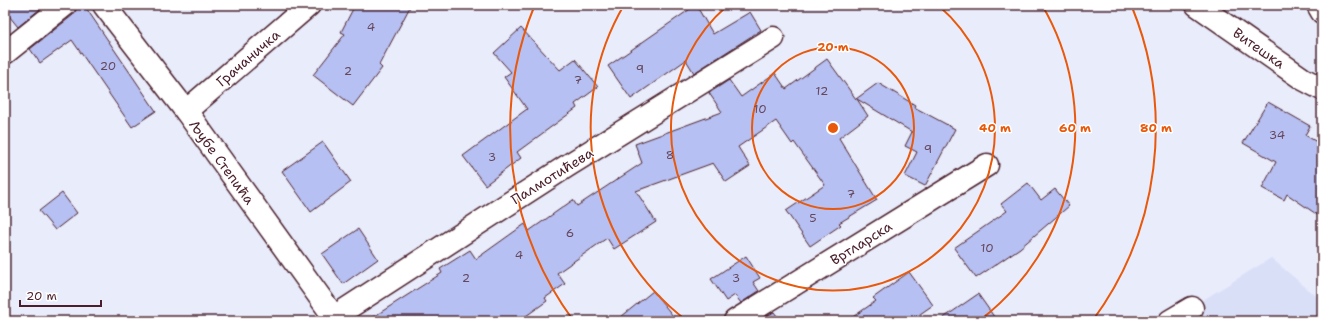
<svg xmlns="http://www.w3.org/2000/svg" width="1327" height="326" font-family="'Shantell Sans',sans-serif">
<rect width="100%" height="100%" fill="#e9ecfb"/>
<filter id="ink" filterUnits="userSpaceOnUse"><feTurbulence type="fractalNoise" baseFrequency=".025" numOctaves="2"/><feDisplacementMap in="SourceGraphic" scale="8" xChannelSelector="R" yChannelSelector="G"/><feConvolveMatrix kernelMatrix="1 2 1 2 8 2 1 2 1" color-interpolation-filters="sRGB"/></filter>
<g filter="url(#ink)">
<!-- built -->
<polygon fill="#dadff8" points="1271,258 1322,301 1322,321 1169,321"/>
<!-- building -->
<g fill="#b7c0f2" stroke="#4a1f2b">
<polygon points="5,5 45,5 18,27 5,11"/>
<polygon points="77,5 84,5 156,111 132,127 72,40 40,63 30,49 73,15"/>
<polygon points="355,5 411,5 379,65 382,68 353,106 313,75 345,34 341,32"/>
<polygon points="696,5 713,34 750,12 761,30 694,73 686,60 631,99 608,66"/>
<polygon points="521,28 560,70 575,59 598,87 575,104 577,108 517,152 521,158 485,185 463,156 527,109 504,77 511,72 494,53"/>
<polygon points="827,59 856,99 878,83 915,105 914,107 955,129 925,186 905,176 917,152 905,146 912,132 857,99 868,116 839,138 877,200 839,223 841,225 810,246 786,211 825,185 794,142 792,144 776,121 738,147 750,166 726,182 713,163 636,191 656,222 614,249 607,238 557,273 565,284 545,298 547,301 519,321 367,321 442,273 440,269 470,250 476,259 525,224 529,231 573,200 577,206 642,163 635,144 722,112 709,93 729,80 741,97 775,73 786,89"/>
<polygon points="1268,102 1310,126 1305,135 1322,145 1322,218 1287,194 1284,200 1262,188 1276,162 1243,143"/>
<polygon points="323,142 351,182 311,212 282,171"/>
<polygon points="1028,183 1041,200 1055,189 1069,206 1020,248 976,278 954,248 1007,211 1001,204"/>
<polygon points="62,193 77,213 55,230 39,211"/>
<polygon points="358,229 378,259 343,284 322,254"/>
<polygon points="746,256 760,278 753,282 759,291 741,303 735,295 726,301 711,279"/>
<polygon points="909,272 933,305 910,321 847,321 876,301 873,298"/>
<polygon points="653,291 677,321 616,321"/>
<polygon points="978,294 997,321 939,321"/>
<polygon points="774,312 781,321 759,321"/>
</g>
<g fill="none" stroke-linecap="round" stroke-linejoin="round">
<!-- minor casing -->
<g stroke="#4a1f2b" stroke-width="25">
<g id="minor">
<polyline points="104,5 186,111 337,321"/>
<polyline points="1197,5 1303,79 1322,89"/>
<polyline points="1318,5 1322,12"/>
<polyline points="5,53 65,5"/>
<polyline points="186,111 309,5"/>
<polyline points="334,317 567,166 773,38"/>
<polyline points="735,321 987,165"/>
<polyline points="1170,321 1192,308"/>
</g>
</g>
<!-- minor -->
<use href="#minor" stroke="#fff" stroke-width="22"/>
</g>
</g>
<!-- distance rings -->
<g fill="none" stroke="#e8590c" stroke-width="2">
<circle cx="833" cy="128" r="81"/>
<path d="M939 6A162 162 0 1 1 727 6"/>
<path d="M686 320A242 242 0 0 1 624 5M1042 5A242 242 0 0 1 980 320"/>
<path d="M573 320A323 323 0 0 1 534 7M1132 7A323 323 0 0 1 1093 320"/>
</g>
<g text-anchor="middle" dominant-baseline="central" stroke-width="3" stroke-linejoin="round" paint-order="stroke">
<!-- number labels -->
<g font-size="12" fill="#65475d">
<text x="371" y="27">4</text>
<text x="108" y="66">20</text>
<text x="640" y="69">9</text>
<text x="348" y="71">2</text>
<text x="578" y="80">7</text>
<text x="822" y="91">12</text>
<text x="760" y="109">10</text>
<text x="1277" y="135">34</text>
<text x="928" y="149">9</text>
<text x="670" y="155">8</text>
<text x="492" y="157">3</text>
<text x="851" y="194">7</text>
<text x="813" y="218">5</text>
<text x="570" y="233">6</text>
<text x="987" y="248">10</text>
<text x="519" y="255">4</text>
<text x="466" y="278">2</text>
<text x="736" y="278">3</text>
</g>
<!-- street labels -->
<g font-size="14" fill="#4a1f2b" stroke="#fff">
<text transform="translate(1259 48) rotate(35)">Витешка</text>
<text transform="translate(248 58) rotate(-41)">Грачаничка</text>
<text transform="translate(222 162) rotate(54)">Љубе Степића</text>
<text transform="translate(552 176) rotate(-32)">Палмотићева</text>
<text transform="translate(861 243) rotate(-32)">Вртларска</text>
</g>
</g>
<circle cx="833" cy="128" r="6" fill="#e8590c" stroke="#fff" stroke-width="2"/>
<g font-size="12" text-anchor="middle" font-weight="bold" fill="#e8590c" stroke="#fff" stroke-width="3" stroke-linejoin="round" paint-order="stroke">
<text x="833" y="51">20 m</text>
<text x="995" y="132">40 m</text>
<text x="1075" y="132">60 m</text>
<text x="1156" y="132">80 m</text>
</g>
<!-- margin -->
<rect width="1327" height="326" fill="none" stroke="#fff" stroke-width="20"/>
<rect x="10" y="10" width="1307" height="306" fill="none" stroke="#4a1f2b" stroke-width="1.5" filter="url(#ink)"/>
<!-- scale -->
<path d="M20 300v6h81v-6" fill="none" stroke="#4a1f2b" stroke-width="2"/>
<text x="26" y="300" font-size="12" fill="#4a1f2b" stroke="#ffffff" stroke-width="3" paint-order="stroke">20 m</text>
</svg>
